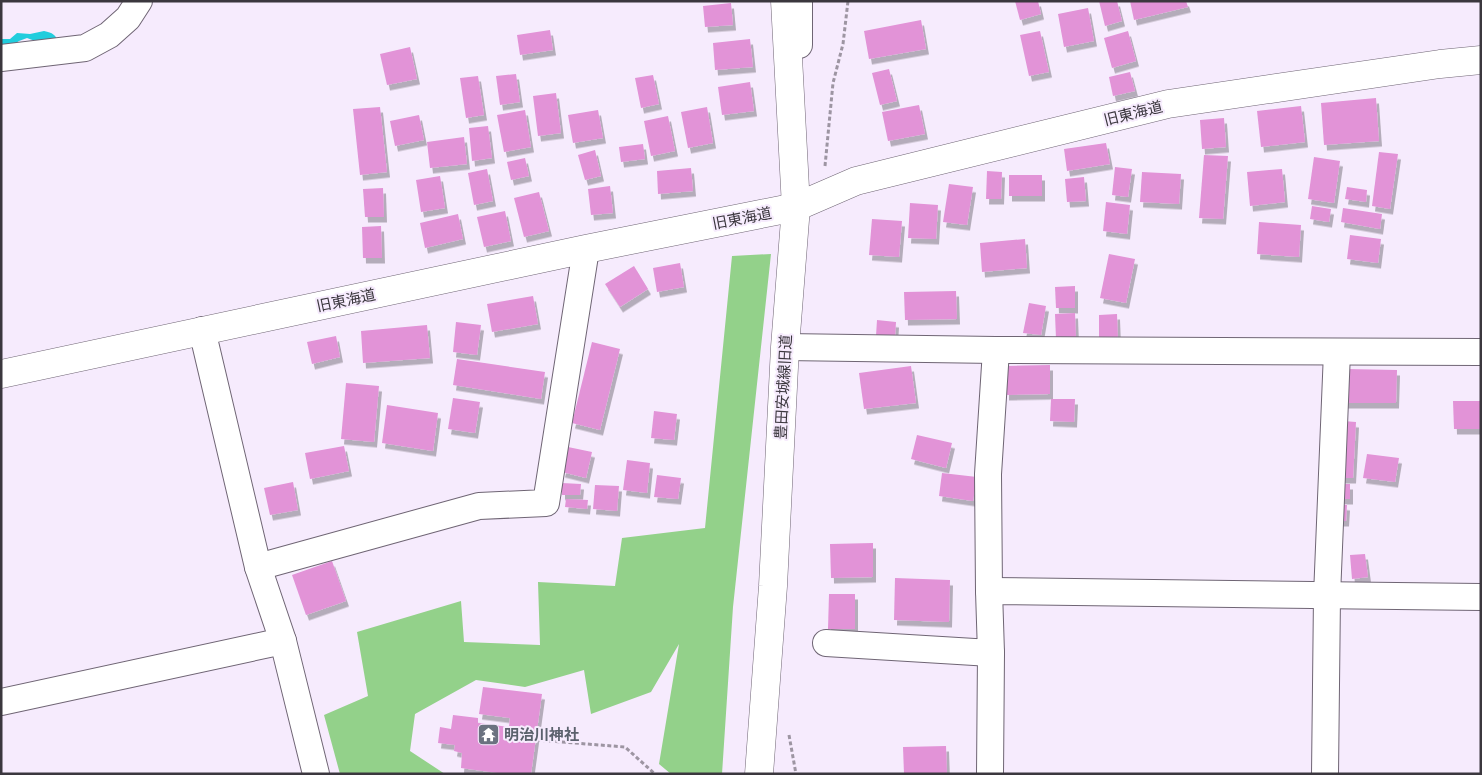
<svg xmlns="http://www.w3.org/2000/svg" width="1482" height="775" viewBox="0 0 1482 775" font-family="'IBM Plex Sans','Noto Sans JP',sans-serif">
<defs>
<filter id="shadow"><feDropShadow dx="3" dy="5.5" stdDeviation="0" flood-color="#0004"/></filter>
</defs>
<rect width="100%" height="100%" fill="#f6ebfd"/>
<polygon fill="#93d18a" points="771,254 733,607 722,774 671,774 659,764 679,644 651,692 591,714 584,670 525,687 476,680 415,714 410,751 445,774 340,774 324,715 368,696 357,632 461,601 464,642 540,645 538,582 615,586 622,538 705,528 732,256"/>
<path fill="#21cddd" d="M44 31C53 33 55 34 59 43L35 41 27 38 19 41 7 49 1 47V39H10L17 33 30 34Z"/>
<g fill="#e293d7" filter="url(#shadow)">
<polygon points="1015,1 1038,1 1041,14 1020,20"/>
<polygon points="1099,1 1117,1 1122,21 1105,26"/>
<polygon points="1130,1 1186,1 1188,7 1134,20"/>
<polygon points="731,3 733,25 705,27 703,6"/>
<polygon points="1088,8 1094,41 1064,47 1058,14"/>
<polygon points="921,20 926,49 869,59 864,31"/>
<polygon points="550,30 553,50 520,55 517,35"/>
<polygon points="1040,31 1049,72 1029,76 1020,35"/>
<polygon points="1128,31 1136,61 1112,68 1104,38"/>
<polygon points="750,39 753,67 715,70 713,43"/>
<polygon points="410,47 417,79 387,85 380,54"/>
<polygon points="889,69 897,101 880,105 872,73"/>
<polygon points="1130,72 1135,91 1113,96 1109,77"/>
<polygon points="516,74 520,102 500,105 496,76"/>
<polygon points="653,75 659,104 641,108 635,78"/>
<polygon points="478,76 484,115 466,118 460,78"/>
<polygon points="750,82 754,111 722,115 718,87"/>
<polygon points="556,93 561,133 538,136 533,96"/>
<polygon points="1376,98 1379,141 1324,145 1321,103"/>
<polygon points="919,105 925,134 888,141 882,112"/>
<polygon points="1301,106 1305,142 1261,147 1257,111"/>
<polygon points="380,107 387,172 360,175 353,109"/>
<polygon points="707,107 713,143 688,148 681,112"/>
<polygon points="525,110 531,147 504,152 497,115"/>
<polygon points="598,110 603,138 573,143 568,115"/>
<polygon points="419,115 424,140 395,146 390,121"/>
<polygon points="668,116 675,151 651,156 644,121"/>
<polygon points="1224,118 1226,147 1202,149 1200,120"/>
<polygon points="488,126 492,158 472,161 469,128"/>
<polygon points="464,137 467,164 430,168 427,142"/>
<polygon points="1106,143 1110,164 1067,171 1064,149"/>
<polygon points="643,144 645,159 621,162 619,147"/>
<polygon points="595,150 601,176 585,180 578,155"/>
<polygon points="1379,152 1398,154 1390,209 1372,206"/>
<polygon points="1204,155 1228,156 1223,219 1199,218"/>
<polygon points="1314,157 1340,161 1334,203 1308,199"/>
<polygon points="525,158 529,176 511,180 507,162"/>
<polygon points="1115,167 1132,169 1128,197 1112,195"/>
<polygon points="691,168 693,191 658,194 657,171"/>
<polygon points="487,169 493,201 474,205 468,173"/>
<polygon points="1282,169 1285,202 1250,206 1247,172"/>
<polygon points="987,171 1002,172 1001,199 986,199"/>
<polygon points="1142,172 1181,174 1179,204 1140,202"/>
<rect x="1009" y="175" width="33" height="21"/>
<polygon points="440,176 445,208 421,212 416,180"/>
<polygon points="1084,177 1086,201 1067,202 1065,179"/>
<polygon points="949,184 973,187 967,225 943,222"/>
<polygon points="610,186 613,213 591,215 588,189"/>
<polygon points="1347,187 1367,190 1366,202 1345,199"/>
<polygon points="383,188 384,217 365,217 363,189"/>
<polygon points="539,192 549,231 524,237 514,198"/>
<polygon points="1106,202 1130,205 1127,234 1103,231"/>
<polygon points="910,203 938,205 936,239 908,238"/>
<polygon points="1312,206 1331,209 1329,222 1310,219"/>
<polygon points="1343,208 1382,214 1380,229 1341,222"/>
<polygon points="505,211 511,241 484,247 477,217"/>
<polygon points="458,214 463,239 425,248 420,223"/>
<polygon points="872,219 902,221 899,257 869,255"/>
<polygon points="1259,222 1301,225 1299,257 1257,254"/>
<polygon points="381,226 382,258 363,258 362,227"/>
<polygon points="1350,235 1381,239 1378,263 1347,259"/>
<polygon points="1025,239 1027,268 982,272 980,243"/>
<polygon points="1109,254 1135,259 1126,303 1100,298"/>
<polygon points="680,263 684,287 657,292 653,268"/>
<polygon points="634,266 648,289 620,307 605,284"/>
<polygon points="1075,286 1075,308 1056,308 1055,287"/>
<polygon points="956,291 957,319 905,320 904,292"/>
<polygon points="533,296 538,324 492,332 487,304"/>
<polygon points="1029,303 1046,306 1041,335 1023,333"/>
<polygon points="1075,313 1076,338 1056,339 1055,314"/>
<polygon points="1117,314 1118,340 1099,340 1099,315"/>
<polygon points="877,320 896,322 895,337 876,336"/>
<polygon points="456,322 481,325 477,355 453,352"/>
<polygon points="427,325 430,358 363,363 361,331"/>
<polygon points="336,336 340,357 312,364 307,342"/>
<polygon points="592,342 620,349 600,430 572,423"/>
<polygon points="457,359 545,372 541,399 453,385"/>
<polygon points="1050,365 1050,394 1006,395 1006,366"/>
<polygon points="911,366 916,403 864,409 859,373"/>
<polygon points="1346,369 1397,370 1396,403 1345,403"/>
<polygon points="346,383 379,386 374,442 341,439"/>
<polygon points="453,398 480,402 475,433 448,429"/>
<polygon points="1051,399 1075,399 1074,422 1050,421"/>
<polygon points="1453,401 1481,401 1481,429 1454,429"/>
<polygon points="387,405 438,413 433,451 382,443"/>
<polygon points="654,411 677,414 674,440 651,438"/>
<polygon points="1343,421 1356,422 1353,478 1340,478"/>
<polygon points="917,435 952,443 946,468 911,459"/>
<polygon points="344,446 349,471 310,479 305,453"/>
<polygon points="568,447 592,452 586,478 562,472"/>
<polygon points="1367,454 1399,458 1395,482 1363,478"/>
<polygon points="627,460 650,463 647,493 623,490"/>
<polygon points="942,473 977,477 973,501 939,496"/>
<polygon points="657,475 681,478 678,499 654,497"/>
<polygon points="293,482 298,510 270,515 264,488"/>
<polygon points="562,483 581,484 580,495 562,495"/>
<rect x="1338" y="484" width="12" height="15"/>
<polygon points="595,485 619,486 617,511 593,509"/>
<polygon points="566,499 588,500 587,509 565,507"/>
<polygon points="1337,504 1347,505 1346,521 1336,521"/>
<polygon points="873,543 873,577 831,578 830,544"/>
<polygon points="1365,554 1368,577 1352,579 1350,555"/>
<polygon points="332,561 346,601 306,615 292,575"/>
<polygon points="895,578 950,580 949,622 894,620"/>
<polygon points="829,594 855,594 855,629 828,629"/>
<polygon points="483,687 542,694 531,774 505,774 461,768 462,753 454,751 455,745 438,743 440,727 451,729 453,715 478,718 478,723 509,727 510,718 479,714"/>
<polygon points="946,746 947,774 904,774 903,747"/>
</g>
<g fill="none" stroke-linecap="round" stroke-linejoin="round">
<defs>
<g id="street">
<polyline points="799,45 799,1"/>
<polyline points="1,58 85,48 109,35 128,18 139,1"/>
<polyline points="202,330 258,567 283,641 316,774"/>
<polyline points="785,347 996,350 1481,352"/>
<polyline points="258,567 479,506 546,503 586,249"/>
<polyline points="989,591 988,474 996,350"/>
<polyline points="826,643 991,653 989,591 1481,597"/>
<polyline points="1,702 283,641"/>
<polyline points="990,774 991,653"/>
<polyline points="1325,774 1327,596 1337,352"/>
</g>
<g id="secondary">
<polyline points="1,374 586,249 796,207 856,181 1168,104 1440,64 1481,60"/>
<polyline points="759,774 773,586 785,347 796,207 785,1"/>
</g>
</defs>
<use href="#street" stroke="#6f6574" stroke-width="28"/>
<use href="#secondary" stroke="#6f6574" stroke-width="29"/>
<g stroke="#9d95a2" stroke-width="3" stroke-dasharray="4 2.5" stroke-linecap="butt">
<polyline points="825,166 833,83 843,44 848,1"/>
<polyline points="789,735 796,774"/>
<polyline points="536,740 625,747 655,774"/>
</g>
<use href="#street" stroke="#fff" stroke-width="26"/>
<use href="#secondary" stroke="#fff" stroke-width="28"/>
</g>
<defs>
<symbol id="temple-square" viewBox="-11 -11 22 22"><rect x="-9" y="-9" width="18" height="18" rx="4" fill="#6b7280" stroke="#f6ebfd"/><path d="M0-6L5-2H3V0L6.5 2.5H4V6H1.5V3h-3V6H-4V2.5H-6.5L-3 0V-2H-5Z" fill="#fff"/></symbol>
</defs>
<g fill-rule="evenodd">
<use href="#temple-square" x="476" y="722" width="25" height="25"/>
</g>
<g text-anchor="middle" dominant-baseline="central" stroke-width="4" stroke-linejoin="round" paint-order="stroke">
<g font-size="15" fill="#3b373e" stroke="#f6ebfd">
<text transform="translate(1133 113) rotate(-14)">旧東海道</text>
<text transform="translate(742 218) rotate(-11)">旧東海道</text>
<text transform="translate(346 300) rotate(-12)">旧東海道</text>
<text transform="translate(783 387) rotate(-87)">豊田安城線旧道</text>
</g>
<g font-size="15" font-weight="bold" fill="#5b616d" stroke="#f6ebfd" text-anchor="start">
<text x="504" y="734">明治川神社</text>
</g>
</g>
<rect width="1482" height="775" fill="none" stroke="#3b373e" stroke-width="5"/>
</svg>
